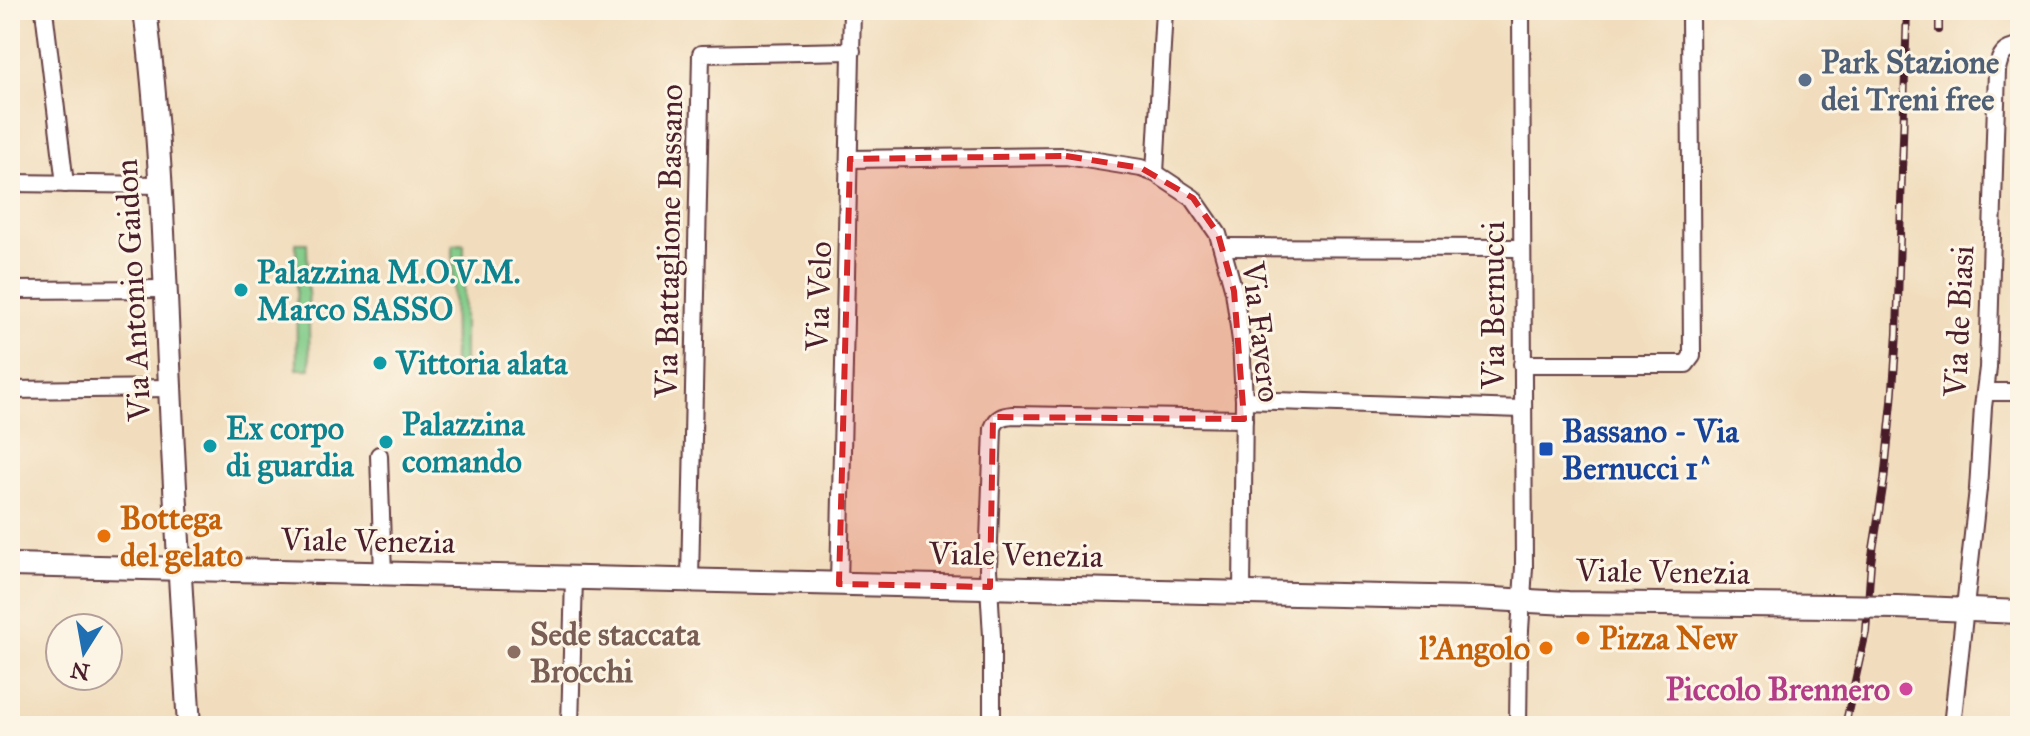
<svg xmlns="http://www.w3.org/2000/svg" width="2030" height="736" viewBox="0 0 2030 736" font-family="'IM FELL Great Primer',serif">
<rect width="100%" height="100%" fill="#fcf5e5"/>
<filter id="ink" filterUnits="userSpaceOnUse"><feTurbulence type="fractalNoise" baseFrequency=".0125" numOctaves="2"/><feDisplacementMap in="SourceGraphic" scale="16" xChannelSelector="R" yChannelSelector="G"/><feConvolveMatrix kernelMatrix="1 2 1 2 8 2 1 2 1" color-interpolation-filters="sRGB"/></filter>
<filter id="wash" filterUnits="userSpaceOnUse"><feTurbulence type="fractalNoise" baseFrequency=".006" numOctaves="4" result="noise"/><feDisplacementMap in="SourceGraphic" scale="32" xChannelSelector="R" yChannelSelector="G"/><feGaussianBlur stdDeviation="1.8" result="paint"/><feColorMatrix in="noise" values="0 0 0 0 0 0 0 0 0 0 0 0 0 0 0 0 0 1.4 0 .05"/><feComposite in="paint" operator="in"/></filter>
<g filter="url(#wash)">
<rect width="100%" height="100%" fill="#f1ddbd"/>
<g fill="#82cc89" stroke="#66765a" stroke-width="2">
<polygon points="296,243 307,243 310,369 297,369"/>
<polygon points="464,244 464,370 454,371 453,245"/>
</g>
</g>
<g filter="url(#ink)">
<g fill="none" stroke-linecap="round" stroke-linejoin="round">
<defs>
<g id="street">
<polyline points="44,10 65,184"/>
<polyline points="850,159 1066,156 1141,168 1155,173 1193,198 1218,234 1234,291 1241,341 1244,400 1242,593"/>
<polyline points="1155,173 1164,10"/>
<polyline points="10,183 162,185"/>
<polyline points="1222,247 1521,248"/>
<polyline points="10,290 166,289"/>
<polyline points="1522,364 1686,364 1692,356 1690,10"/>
<polyline points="10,390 170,388"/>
<polyline points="1986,392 2020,392"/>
<polyline points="1244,400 1522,409"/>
<polyline points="379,455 383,574"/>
<polyline points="690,580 701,54 852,51"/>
<polyline points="839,584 852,10"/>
<polyline points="570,726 574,578"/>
<path d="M992 726V636L988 569 993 428C997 417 1003 416 1013 415L1244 419"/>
<polyline points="1518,726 1519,646 1524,567 1521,10"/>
<path d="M1952 726 1978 489 1983 407 1988 368 1997 70C2000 54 2004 49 2020 47"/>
</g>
<g id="secondary">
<path d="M145 10C161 135 164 260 170 386 175 499 182 613 189 726"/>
<polyline points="10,565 1475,598 1568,603 1830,606"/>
<polyline points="1896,607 2020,612"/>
</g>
</defs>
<use href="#street" stroke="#633c41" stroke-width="20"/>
<use href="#secondary" stroke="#633c41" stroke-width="26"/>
<use href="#street" stroke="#fff" stroke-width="16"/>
<use href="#secondary" stroke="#fff" stroke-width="22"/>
<defs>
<g id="rail">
<polyline points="1939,30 1939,10"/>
<polyline points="1845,726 1866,632 1871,562 1884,481 1892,402 1897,334 1907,10"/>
</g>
</defs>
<use href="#rail" stroke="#4a1f2b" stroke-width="8"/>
<use href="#rail" stroke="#fcf5e5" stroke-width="5" stroke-dasharray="15" stroke-linecap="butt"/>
<defs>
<polyline id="secondary-bridge" points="1830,606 1896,607"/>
</defs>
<use href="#secondary-bridge" stroke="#633c41" stroke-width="26" stroke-linecap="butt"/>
<use href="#secondary-bridge" stroke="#fff" stroke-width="22"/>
</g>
</g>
<path fill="#d62828" fill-opacity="0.2" stroke="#d62828" stroke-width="6" stroke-dasharray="16 10" stroke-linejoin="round" d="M1066 156 1141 168 1193 198 1218 234 1234 291 1244 419 993 417 990 587 839 584 850 159Z"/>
<circle fill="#5c6f8a" stroke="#fcf5e5" stroke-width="3" cx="1805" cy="80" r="8"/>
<g fill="#0f9aa8" stroke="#fcf5e5" stroke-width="3">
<circle cx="241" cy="290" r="8"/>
<circle cx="380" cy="363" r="8"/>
<circle cx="386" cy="442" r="8"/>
<circle cx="210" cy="446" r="8"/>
</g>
<rect fill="#1a4fb4" stroke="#fcf5e5" stroke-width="3" x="1538" y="441" width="16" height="16" rx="4"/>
<g fill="#e8710a" stroke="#fcf5e5" stroke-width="3">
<circle cx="104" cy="536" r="8"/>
<circle cx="1583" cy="638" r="8"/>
<circle cx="1546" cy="648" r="8"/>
</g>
<circle fill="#8d6e63" stroke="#fcf5e5" stroke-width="3" cx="514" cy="652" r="8"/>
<circle fill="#d1479c" stroke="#fcf5e5" stroke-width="3" cx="1906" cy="689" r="8"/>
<g text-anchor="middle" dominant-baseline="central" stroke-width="6" stroke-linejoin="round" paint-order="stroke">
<g font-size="32" font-weight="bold" fill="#4e5e75" stroke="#fcf5e5" text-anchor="start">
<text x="1821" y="62">Park Stazione<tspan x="1821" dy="37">dei Treni free</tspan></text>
</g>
<g font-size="32" fill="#4a1f2b" stroke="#fcf5e5">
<text transform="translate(669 241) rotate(-89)">Via Battaglione Bassano</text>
<text transform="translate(133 290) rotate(-93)">Via Antonio Gaidon</text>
<text transform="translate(819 296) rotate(-88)">Via Velo</text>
<text transform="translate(1493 305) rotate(-90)">Via Bernucci</text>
<text transform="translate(1959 321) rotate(-87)">Via de Biasi</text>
<text transform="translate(1261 332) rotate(83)">Via Favero</text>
<text transform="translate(368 541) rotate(1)">Viale Venezia</text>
<text transform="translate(1016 555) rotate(1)">Viale Venezia</text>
<text transform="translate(1663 572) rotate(1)">Viale Venezia</text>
</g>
<g font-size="32" font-weight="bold" fill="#0d838f" stroke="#fcf5e5" text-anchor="start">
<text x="257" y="272">Palazzina M.O.V.M.<tspan x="257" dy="37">Marco SASSO</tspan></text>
<text x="396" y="363">Vittoria alata</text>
<text x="402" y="424">Palazzina<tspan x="402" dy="37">comando</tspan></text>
<text x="226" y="428">Ex corpo<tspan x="226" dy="37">di guardia</tspan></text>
</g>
<g font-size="32" font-weight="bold" fill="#164399" stroke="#fcf5e5" text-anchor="start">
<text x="1562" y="431">Bassano - Via<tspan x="1562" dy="37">Bernucci 1^</tspan></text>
</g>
<g font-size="32" font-weight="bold" fill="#c56008" stroke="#fcf5e5" text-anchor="start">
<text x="120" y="518">Bottega<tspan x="120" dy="37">del gelato</tspan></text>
<text x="1599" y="638">Pizza New</text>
<text x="1530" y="648" text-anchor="end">l'Angolo</text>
</g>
<g font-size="32" font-weight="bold" fill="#785e54" stroke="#fcf5e5" text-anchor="start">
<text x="530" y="634">Sede staccata<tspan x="530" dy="37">Brocchi</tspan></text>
</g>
<g font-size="32" font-weight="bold" fill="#b23c85" stroke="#fcf5e5" text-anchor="end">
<text x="1890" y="689">Piccolo Brennero</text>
</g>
</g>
<rect width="2030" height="736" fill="none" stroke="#fcf5e5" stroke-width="40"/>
<g transform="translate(84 652) rotate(191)"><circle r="38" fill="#fcf5e5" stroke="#b59f9b" stroke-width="2"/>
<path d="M0-6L14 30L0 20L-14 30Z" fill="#1f6fb2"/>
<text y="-12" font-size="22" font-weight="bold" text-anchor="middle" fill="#4a1f2b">N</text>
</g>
</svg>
